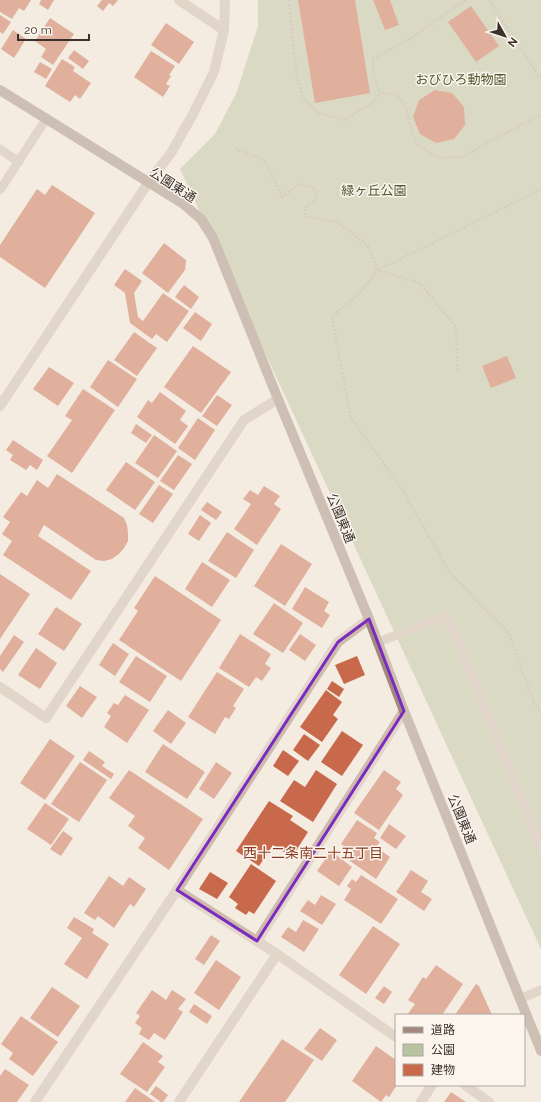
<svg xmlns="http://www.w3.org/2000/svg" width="541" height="1102" viewBox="0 0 541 1102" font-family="Raleway,'Noto Sans JP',sans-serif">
<rect width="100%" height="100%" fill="#f4ebe1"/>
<polygon fill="#b8c4a0" points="258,0 541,0 541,949 180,169 215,134 236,94 258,26"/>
<g fill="#c8694b">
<polygon points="0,0 31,0 24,11 19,8 12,19 0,12"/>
<polygon points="41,0 54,0 48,10 39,4"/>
<polygon points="102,0 118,0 113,6 109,3 103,11 97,6"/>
<polygon points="298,0 355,0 370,93 315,103"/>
<polygon points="373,0 390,0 399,25 385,30"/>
<polygon points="471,6 499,46 476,62 448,22"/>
<polygon points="0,15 11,22 3,34 0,32"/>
<polygon points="50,18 74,34 53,65 41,57 46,49 35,41"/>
<polygon points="166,23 194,42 179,64 151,45"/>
<polygon points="13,30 26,39 14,58 1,49"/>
<polygon points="74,50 89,61 83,69 68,58"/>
<polygon points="151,51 175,66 169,75 171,76 166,84 170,86 163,97 134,77"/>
<polygon points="62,59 75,67 73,71 91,83 80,99 75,95 70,102 45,86"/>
<polygon points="40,62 52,69 46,79 34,72"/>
<polygon points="435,90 452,93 464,107 465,125 454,139 436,143 420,134 413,117 419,100"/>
<polygon points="52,185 95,213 45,288 0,257 0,245 37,189 45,195"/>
<polygon points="164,243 186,260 185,270 168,293 142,273"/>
<polygon points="125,269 142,281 134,293 138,317 143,321 163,293 189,311 167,342 156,334 152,339 130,323 125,293 114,285"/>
<polygon points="184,285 199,297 191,309 175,297"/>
<polygon points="195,312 212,324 201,341 183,328"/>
<polygon points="134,332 157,348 137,376 114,360"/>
<polygon points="193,346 231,372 201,413 164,387"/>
<polygon points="507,356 516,378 491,388 482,366"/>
<polygon points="108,360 137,379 118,407 90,387"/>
<polygon points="49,367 74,383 58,406 33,389"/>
<polygon points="83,389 115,410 72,473 47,456 72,420 65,416"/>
<polygon points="160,392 186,411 180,420 188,426 175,444 137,417 148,400 152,403"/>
<polygon points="217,395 232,405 217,426 202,416"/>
<polygon points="198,418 215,430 195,460 178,448"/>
<polygon points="136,424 152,435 146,443 131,433"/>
<polygon points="154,435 177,451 158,478 135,463"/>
<polygon points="13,440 43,460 37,470 30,465 26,470 10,460 13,455 6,450"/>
<polygon points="178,455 192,464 174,490 160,481"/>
<polygon points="126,462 155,482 135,510 106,490"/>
<polygon points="57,474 124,518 127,525 128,533 128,541 124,548 119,554 112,559 104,561 96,560 44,525 38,536 91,571 71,600 3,555 12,541 2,534 10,522 3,517 21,492 27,496 37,480 48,488"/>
<polygon points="159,485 173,494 153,523 139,514"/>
<polygon points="264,486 280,496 274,504 281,509 257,545 234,529 251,504 243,499 250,490 258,495"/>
<polygon points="207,502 222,512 216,520 201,510"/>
<polygon points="200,515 211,523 199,541 188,534"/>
<polygon points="227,532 254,550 236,578 208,561"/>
<polygon points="281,544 312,564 285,606 254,586"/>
<polygon points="202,562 230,580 212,607 185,589"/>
<polygon points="0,574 30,594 0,639"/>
<polygon points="155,576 221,620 181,681 119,640 138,611 134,608"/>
<polygon points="305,587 329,602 324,611 330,615 322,628 292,609"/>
<polygon points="274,603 303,623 283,653 253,634"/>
<polygon points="56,607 82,624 64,651 38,634"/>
<polygon points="240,634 271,654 265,664 271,668 262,681 256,677 249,687 219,668"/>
<polygon points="300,634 316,645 305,661 289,650"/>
<polygon points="14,635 24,642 3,672 0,669 0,656"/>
<polygon points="113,643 129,654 115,676 99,665"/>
<polygon points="36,648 57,663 40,689 18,675"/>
<polygon points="136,656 167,676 150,702 119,682"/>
<polygon points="357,656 365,675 344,684 335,665"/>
<polygon points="217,672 244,689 233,706 236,708 229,719 225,717 215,734 188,717"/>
<polygon points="332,681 344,689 339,697 327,689"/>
<polygon points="80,686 97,697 82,718 66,706"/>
<polygon points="326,690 342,702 333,715 338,719 322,742 300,727"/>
<polygon points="125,695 149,710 127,743 104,727 111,716 107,713 114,703 118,705"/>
<polygon points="168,710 186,723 171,744 153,731"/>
<polygon points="342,731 363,745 342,776 321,762"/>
<polygon points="304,734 320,745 308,761 293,750"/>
<polygon points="50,739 75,756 45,800 20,783"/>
<polygon points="163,744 205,772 187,799 145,772"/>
<polygon points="283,750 299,761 288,776 273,766"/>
<polygon points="89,751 105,762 102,766 114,774 111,779 83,760"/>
<polygon points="80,762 107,780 79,822 51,804"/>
<polygon points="216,762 232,773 214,799 199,789"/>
<polygon points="129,770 203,819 169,870 138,848 145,838 128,826 135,816 109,798"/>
<polygon points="316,770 337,784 313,822 280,801 294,780 305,787"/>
<polygon points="384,770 401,782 396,789 403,795 379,830 354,813"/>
<polygon points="269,801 293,816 290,820 308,832 292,857 273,845 259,866 236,851"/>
<polygon points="45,803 69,819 51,845 27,829"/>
<polygon points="357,820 377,833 374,838 380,842 376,847 390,857 376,879 350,861 355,853 341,844"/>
<polygon points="389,824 406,836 396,849 380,838"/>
<polygon points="63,831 73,838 61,856 50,849"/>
<polygon points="331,851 352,867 339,886 317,871"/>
<polygon points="251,864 276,881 254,914 249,911 246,915 235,908 238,904 229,897"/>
<polygon points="411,870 428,881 421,892 432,899 424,911 396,892"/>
<polygon points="210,872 228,883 217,899 199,889"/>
<polygon points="361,875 398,899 381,924 344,900 351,889 347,886 352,879 356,882"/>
<polygon points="109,876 123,886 129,877 146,889 134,907 130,904 114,928 98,916 95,920 84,913"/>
<polygon points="321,895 336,904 322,925 300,911 308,900 315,905"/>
<polygon points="74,917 94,929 92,933 109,944 87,979 64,964 82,938 67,928"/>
<polygon points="303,920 319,929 304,952 281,937 288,927 296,932"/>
<polygon points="373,926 400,944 366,994 339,975"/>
<polygon points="211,935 220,941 204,965 195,959"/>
<polygon points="216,960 241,977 219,1010 194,993"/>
<polygon points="436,965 463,984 442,1015 407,1015 415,1004 408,1000 423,977 426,979"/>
<polygon points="476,984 479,986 492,1015 455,1015"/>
<polygon points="384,986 392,992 384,1004 375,998"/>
<polygon points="52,987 80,1006 58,1037 30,1018"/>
<polygon points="152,990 166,1000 172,990 186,999 178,1009 183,1012 165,1040 154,1033 149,1040 139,1034 142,1028 135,1023 140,1016 136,1013"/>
<polygon points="194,1004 212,1016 207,1024 189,1012"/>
<polygon points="21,1016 58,1042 33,1076 9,1059 13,1053 1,1044"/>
<polygon points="320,1028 337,1040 322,1061 304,1049"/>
<polygon points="282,1039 314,1060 285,1102 239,1102"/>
<polygon points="143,1042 163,1056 158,1062 165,1067 147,1092 120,1074"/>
<polygon points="376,1046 396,1060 396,1085 397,1085 389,1097 386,1095 381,1102 352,1081"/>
<polygon points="5,1069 29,1085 17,1102 0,1102 0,1076"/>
<polygon points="156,1086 168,1095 163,1102 161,1102 150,1094"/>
<polygon points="135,1088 155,1102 125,1102"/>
<polygon points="451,1092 466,1102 444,1102"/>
</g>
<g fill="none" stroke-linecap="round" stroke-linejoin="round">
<g stroke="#b9a596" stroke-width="2.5" stroke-dasharray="2 2" stroke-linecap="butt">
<polyline points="289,0 296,72 303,98 319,113 344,120 372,103 380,93"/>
<polyline points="465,0 413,37 373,59 373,74 380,93 396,95 405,104 412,134 418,145 438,158 462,157 541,114"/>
<polyline points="489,0 538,75 541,77"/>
<polyline points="235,149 265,160 282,197 300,184 314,188 317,198 306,207 305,217 338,222 368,246 378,270 420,283 456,327 458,371"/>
<polyline points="541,189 378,270 361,291 332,317 351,418 402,489 448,570 509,634 534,703 541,712"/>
</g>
<g stroke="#cdbbac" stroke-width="9">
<polyline points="0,149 19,162"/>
<polyline points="0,190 46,119"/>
<polyline points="378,642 447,616 541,848"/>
<polyline points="520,999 541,990"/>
</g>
<g stroke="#cdbbac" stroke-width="10">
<polyline points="179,0 224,30"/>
<polyline points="0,406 148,183 171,153 193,114 214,72 224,30 225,0"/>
<polyline points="0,687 46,718 244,420 278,399"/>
<polyline points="177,890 277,954 396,1037"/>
<polyline points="257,941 404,711"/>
<polyline points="465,1085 489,1102"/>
<polyline points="35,1102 177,890 338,642 369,619"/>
<polyline points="179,1102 277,954"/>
<polyline points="421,1102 432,1085"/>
</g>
<polyline stroke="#a18a7d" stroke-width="10" points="0,90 182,203 201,219 213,238 278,399 369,619 404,711 541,1051"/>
</g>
<path d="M0 0H541V1102H0ZM369 619 404 711 257 941 177 890 338 642Z" fill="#f4ebe1" fill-opacity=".55" fill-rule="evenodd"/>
<path fill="none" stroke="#7b2cbf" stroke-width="3" stroke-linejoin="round" d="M369 619 404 711 257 941 177 890 338 642Z"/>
<g text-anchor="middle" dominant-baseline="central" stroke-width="3" stroke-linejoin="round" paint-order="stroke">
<g font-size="13" fill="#4a5a2e" stroke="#fbf5ee">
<text x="461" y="79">おびひろ動物園</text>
<text x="374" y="190">緑ヶ丘公園</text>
</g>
<g font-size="13" fill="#3b302b" stroke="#fbf5ee">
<text transform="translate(173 185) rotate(33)">公園東通</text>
<text transform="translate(341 518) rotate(68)">公園東通</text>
<text transform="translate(462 819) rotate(68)">公園東通</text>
</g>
<g font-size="14" fill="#8c3b22" stroke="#fbf5ee">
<text x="313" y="853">西十二条南二十五丁目</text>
</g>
</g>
<rect x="395" y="1014" width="130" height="72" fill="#fbf5ee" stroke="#aea6a0"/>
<rect x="403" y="1027" width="20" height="6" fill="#a18a7d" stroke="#aea6a0"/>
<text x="431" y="1034" font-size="12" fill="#3b302b">道路</text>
<rect x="403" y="1044" width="20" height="12" fill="#b8c4a0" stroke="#aea6a0"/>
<text x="431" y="1054" font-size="12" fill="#3b302b">公園</text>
<rect x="403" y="1064" width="20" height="12" fill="#c8694b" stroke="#aea6a0"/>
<text x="431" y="1074" font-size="12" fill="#3b302b">建物</text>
<g transform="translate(505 36) rotate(129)" stroke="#fbf5ee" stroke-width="3" paint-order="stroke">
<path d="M0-3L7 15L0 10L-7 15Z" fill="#3b302b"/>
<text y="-6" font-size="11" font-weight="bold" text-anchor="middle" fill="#3b302b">N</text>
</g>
<path d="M18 34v6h71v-6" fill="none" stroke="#3b302b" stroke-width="2"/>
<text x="24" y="34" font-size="12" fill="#3b302b" stroke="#fbf5ee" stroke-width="3" paint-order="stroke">20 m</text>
</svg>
